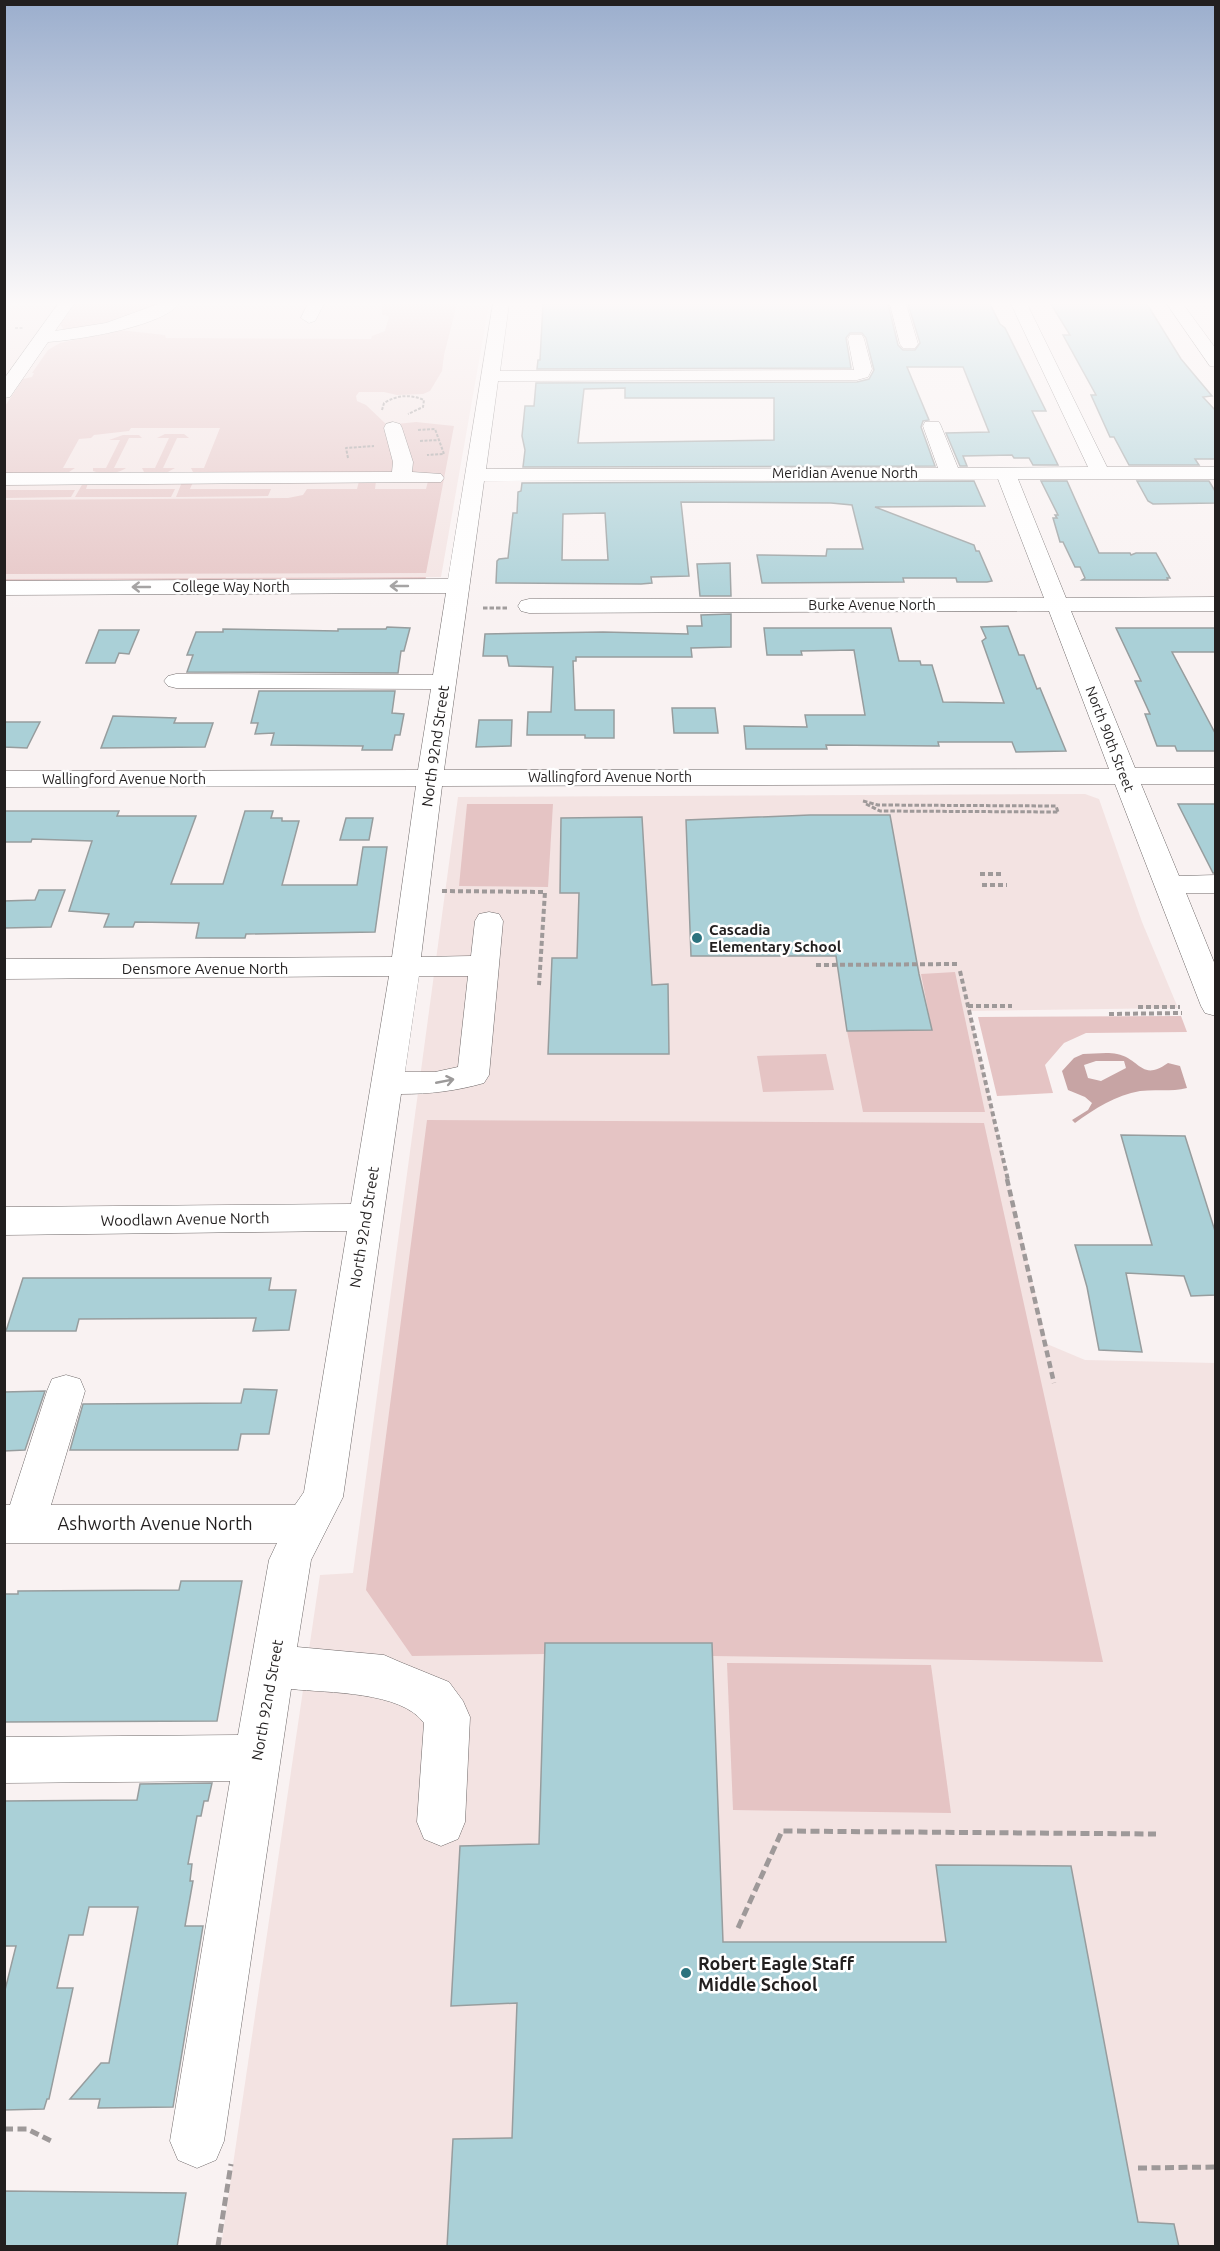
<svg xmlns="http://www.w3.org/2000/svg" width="1220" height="2251" viewBox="0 0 1220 2251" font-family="Ubuntu,sans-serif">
<rect width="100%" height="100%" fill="#f9f2f2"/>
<g fill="#f3e3e2">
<polygon points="4,304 489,304 441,577 5,579"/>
<polygon points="1085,794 1099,799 1142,922 1178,1008 969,1011 1047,1344 1085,1360 1215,1363 1215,2246 221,2246 320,1575 353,1573 458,797"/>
</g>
<g fill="#e5c4c4">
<polygon points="74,304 158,304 104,326 64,330 60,324"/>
<polygon points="382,304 457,304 444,355 442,371 430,391 423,394 397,395 384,392 359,392 356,396 357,401 366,405 387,425 416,422 454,426 426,573 5,574 4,500 288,498 303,495 307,489 357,489 359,481 376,481 375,489 426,489 428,481 193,472 191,468 204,468 220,428 131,428 129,431 94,435 91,438 79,439 63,468 75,468 69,472 5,474 5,406 23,379 32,377 34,373 32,373 48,350 60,343 119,330 165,335 166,338 371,339 372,336 385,331 389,316 382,315"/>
<polygon points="165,434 184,434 189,438 177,438 163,468 175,468 166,473 144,472 142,468 155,468 169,438 157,438"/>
<path d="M123 435H139L142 438H129L114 468H126C118 474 103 475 93 471V468H106L120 440H109Z"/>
<polygon points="182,482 193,482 190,489 271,489 268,496 176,497"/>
<polygon points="83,483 88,483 86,489 175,489 171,497 75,497"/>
<polygon points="4,490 75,490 71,497 5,498"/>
<polygon points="426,577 425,581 5,582 4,579"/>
<polygon points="467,804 553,804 548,887 459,886"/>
<polygon points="955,972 985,1112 863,1112 847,1031 932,1030 921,974"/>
<polygon points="1181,1016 1187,1032 1086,1033 1064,1043 1045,1065 1053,1093 997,1096 978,1017"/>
<polygon points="826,1054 834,1090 763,1092 757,1056"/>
<polygon points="427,1120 984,1123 1103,1662 712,1656 712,1643 545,1654 412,1656 366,1590"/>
<polygon points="727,1663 931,1665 951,1813 733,1810"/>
</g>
<path fill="#c7a4a4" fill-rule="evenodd" d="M1083 1054C1094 1054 1107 1052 1117 1054 1141 1059 1141 1082 1168 1063L1180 1066 1187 1088C1171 1092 1155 1089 1140 1091 1116 1095 1094 1109 1075 1123L1072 1120 1088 1110 1092 1103 1085 1097 1068 1090 1062 1071 1074 1058ZM1096 1061H1124L1126 1068 1101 1081 1088 1078 1084 1065Z"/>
<g fill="#aad0d7" stroke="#979d9e" stroke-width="1.5" fill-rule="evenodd">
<path d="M543 304H888L898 345 903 350H915L920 343 908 304H990L1000 324 1005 328 1046 411H1032L1058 465H1033L1029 458H1014L1012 455 963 456 967 466H960L946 433 989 432 963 367H907L929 420 923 421 921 427 935 466 523 467 525 450 522 436 525 406H534L536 383 857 382 869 379 874 370 866 338 862 333H850L846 338 851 368 537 369 538 360H540ZM625 388V398H774V440L578 443 584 389Z"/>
<polygon points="1051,304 1147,304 1181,359 1212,396 1203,397 1215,410 1215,459 1195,459 1199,465 1129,465 1114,437 1110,437 1091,395 1096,395 1063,335 1070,335"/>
<path d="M974 481 985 506 875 507 974 545 976 551H979L992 581 987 582H957L956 578H903L904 582 762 583 757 555 826 556 827 549H863L852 505 831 503 681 502 689 576 651 577 652 583 641 584 496 583 497 561 499 559 508 558 513 513H517L518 492 521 491 522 483ZM605 513 608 560H562L563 514Z"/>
<polygon points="1041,481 1067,481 1099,553 1130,553 1131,555 1136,553 1156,553 1170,578 1167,578 1168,580 1082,580 1085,578 1080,567 1075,567 1063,542 1060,542 1053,518 1057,518 1055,515 1058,515"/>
<polygon points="1137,481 1209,481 1215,491 1215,503 1153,504 1148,501"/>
<polygon points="730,563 731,596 700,596 697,564"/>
<polygon points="731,614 731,647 691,648 692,657 576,657 576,661 573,661 575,710 614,710 614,738 585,738 585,735 527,735 528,712 551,712 553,667 509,666 507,656 483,656 485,634 603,632 688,634 687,626 702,626 701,615"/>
<polygon points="1008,626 1019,655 1024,655 1037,689 1040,688 1066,751 1016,752 1012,742 938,742 939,746 826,745 827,749 746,749 744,726 807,727 805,715 865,715 854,650 801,651 802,655 767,655 764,628 891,628 899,661 920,661 921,665 932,665 943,702 1004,703 982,641 986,638 981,627"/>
<polygon points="387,627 410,628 404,651 401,651 398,673 187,672 193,655 187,655 196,632 223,632 223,629 338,631 338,629 386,629"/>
<polygon points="1116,628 1215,628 1215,652 1172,652 1215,733 1215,751 1177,751 1175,746 1157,746 1145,714 1150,714 1135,681 1141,681"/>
<polygon points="99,630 139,630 129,654 119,653 115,663 86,663"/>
<polygon points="259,691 395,691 392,713 404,714 400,735 395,735 392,750 362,750 363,746 271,745 274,733 255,734 258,723 251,723"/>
<polygon points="672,708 715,708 718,733 674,733"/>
<polygon points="113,716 176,718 174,723 213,723 205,747 101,748"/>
<polygon points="479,720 512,720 511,746 476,747"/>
<polygon points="4,722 40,722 27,748 4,747"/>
<polygon points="1178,804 1215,804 1215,873 1213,873"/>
<polygon points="4,811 119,811 117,816 196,816 171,884 223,884 245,811 273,811 271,818 282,818 282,821 299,821 282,885 357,885 363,847 387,847 375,932 246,934 245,938 196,938 199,923 135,922 133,927 104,927 109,914 69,911 92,841 32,839 31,842 4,842"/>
<polygon points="810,815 890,815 919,974 932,1030 847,1031 836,956 691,956 686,820"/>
<polygon points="642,817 652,985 668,984 669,1054 548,1054 552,958 577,958 579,893 560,893 561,818"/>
<polygon points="346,818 373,818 369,840 340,840"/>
<polygon points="39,890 65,890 51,927 4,928 4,901 35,900"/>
<polygon points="1121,1135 1185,1136 1215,1231 1215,1295 1191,1296 1184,1276 1126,1273 1142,1352 1099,1350 1087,1287 1075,1245 1152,1245"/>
<polygon points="23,1278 271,1278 269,1290 296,1290 289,1330 253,1331 256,1318 79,1319 76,1331 6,1331"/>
<polygon points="244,1389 277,1390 269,1434 241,1434 238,1450 70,1450 83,1404 241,1403"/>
<polygon points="45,1391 25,1450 4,1451 4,1392"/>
<polygon points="181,1581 242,1581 217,1721 4,1722 4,1594 18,1594 18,1591 179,1590"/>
<polygon points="545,1643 712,1643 723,1942 946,1942 936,1865 1071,1866 1138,2222 1174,2224 1179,2247 447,2247 453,2139 512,2138 517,2003 451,2006 460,1846 539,1844"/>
<polygon points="212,1783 208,1801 204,1801 201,1816 197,1816 188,1864 192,1864 190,1881 193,1881 185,1926 203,1926 173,2107 98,2108 100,2099 70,2099 101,2063 109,2063 138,1907 89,1907 83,1935 69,1935 57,1988 73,1988 49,2099 47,2099 44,2109 4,2110 4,1994 16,1946 4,1946 4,1801 137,1800 140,1784"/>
<polygon points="4,2191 186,2193 177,2247 4,2247"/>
</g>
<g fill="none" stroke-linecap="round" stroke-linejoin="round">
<defs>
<g id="minor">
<path d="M58 304H74L55 331 106 323 158 304H179C161 327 77 340 48 342L10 397 4 398V379Z"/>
<polygon points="308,304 324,304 315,321 309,323 301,318"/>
<path d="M493 304H509L500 371 854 370 848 339 850 335H862L864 339 872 369 868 377 857 380 498 381 486 469 938 468 923 426 925 422H939L941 426 958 468 1088 467 1011 304H1027L1107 467H1216V479H1018L1066 598 1216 597V611H1071L1135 768H1216V784H1141L1179 876 1216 875V893H1186L1216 967V1016L1205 1013 1201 1006 1115 784 442 786 421 957 471 956 475 921 479 914 489 912 499 914 503 921 489 1075 484 1083C456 1091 430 1094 401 1094L343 1497 311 1560 297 1647 384 1655 400 1662 449 1682 463 1701 470 1717 465 1822 458 1839 441 1846 424 1839 417 1822 424 1723C401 1691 328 1693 291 1689L224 2141 216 2160 197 2168 178 2160 170 2141 230 1781 4 1783V1737L238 1735 269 1560 277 1543H4V1505H10L47 1391 52 1379 66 1375 80 1379 85 1391 51 1505H295L304 1492 347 1231 4 1235V1207L351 1204 389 976 4 979V959L392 957 416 786 4 787V771L418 770 431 689 176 688 168 686 164 681 168 676 176 674 433 675 446 593 4 595V581L448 579ZM998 479 1044 598 529 599 521 601 518 606 521 611 529 613 1049 611 1109 769 444 770 484 481ZM419 976H468L458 1067 435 1072H405Z"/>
<polygon points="890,304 906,304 918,344 915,348 903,348 900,344"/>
<polygon points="1167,304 1183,304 1216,349 1216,367 1210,366"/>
<polygon points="393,422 400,424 402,428 413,462 412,472 441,474 444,478 441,482 4,485 4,473 392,472 393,462 384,428 386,424"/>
</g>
</defs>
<use href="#minor" stroke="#6f6969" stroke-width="1"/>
<g stroke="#9e9999" stroke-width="2" stroke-dasharray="3 1.5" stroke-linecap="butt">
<polyline points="15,328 24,328"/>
<path d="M382 410 384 403C397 395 410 394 424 400L423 407 408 414"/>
<polyline points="418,430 435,429 444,454 427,455"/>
<polyline points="420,441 439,440"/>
<polyline points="348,458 346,448 374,446"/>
</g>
<g stroke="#9e9999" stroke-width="3" stroke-dasharray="4.5 2" stroke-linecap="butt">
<polyline points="483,608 507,608"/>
<polyline points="863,801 878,805 1056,806 1058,812"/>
<polyline points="866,804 880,811 1058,812"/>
</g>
<g stroke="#9e9999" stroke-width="4" stroke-dasharray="5 3" stroke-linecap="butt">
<polyline points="980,874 1004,874"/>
<polyline points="982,885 1007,885"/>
<polyline points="442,891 545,892 539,985"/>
<polyline points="816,965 958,964"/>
<polyline points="960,971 1008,1180"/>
<polyline points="968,1006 1012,1006"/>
<polyline points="1138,1007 1180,1007"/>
<polyline points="1109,1014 1182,1013"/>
</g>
<polyline stroke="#9e9999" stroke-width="4.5" stroke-dasharray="7 4" stroke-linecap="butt" points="1007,1179 1054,1383"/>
<g stroke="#9e9999" stroke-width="5" stroke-dasharray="9 4.5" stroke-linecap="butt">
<polyline points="738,1928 782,1831 1156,1834"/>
<polyline points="4,2129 27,2129 51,2141"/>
<polyline points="1138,2168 1216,2167"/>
<polyline points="218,2246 231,2164"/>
</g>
<use href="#minor" fill="#fff" fill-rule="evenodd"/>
</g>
<defs><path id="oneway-shaft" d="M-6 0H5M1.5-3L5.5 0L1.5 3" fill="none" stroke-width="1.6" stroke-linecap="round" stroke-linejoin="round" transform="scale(1.5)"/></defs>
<g stroke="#9c9a9a">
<use href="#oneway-shaft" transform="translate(399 586) rotate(180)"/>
<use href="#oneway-shaft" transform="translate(141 587) rotate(180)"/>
<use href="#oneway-shaft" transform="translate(445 1081) rotate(-11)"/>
</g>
<linearGradient id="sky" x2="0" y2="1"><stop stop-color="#9baecd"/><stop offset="0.49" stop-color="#fcf9f9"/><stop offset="1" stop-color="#fcf9f9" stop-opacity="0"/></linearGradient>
<rect width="1220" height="619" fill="url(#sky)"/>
<g fill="#2b737e" stroke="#fff" stroke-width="2">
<circle cx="697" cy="938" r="6"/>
<circle cx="686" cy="1973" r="6"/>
</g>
<g text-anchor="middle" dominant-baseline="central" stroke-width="5" stroke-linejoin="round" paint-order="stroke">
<g font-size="14" fill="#221f1f" stroke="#fff">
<text x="845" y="473">Meridian Avenue North</text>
<text x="231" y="587">College Way North</text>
<text x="872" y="605">Burke Avenue North</text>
<text transform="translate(1110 739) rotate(69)">North 90th Street</text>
<text x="610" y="777">Wallingford Avenue North</text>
<text x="124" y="779">Wallingford Avenue North</text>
</g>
<g font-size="15" fill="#221f1f" stroke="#fff">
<text transform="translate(435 746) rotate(-82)">North 92nd Street</text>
<text x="205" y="968">Densmore Avenue North</text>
<text transform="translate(185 1219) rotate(-1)">Woodlawn Avenue North</text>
<text transform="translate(364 1227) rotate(-81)">North 92nd Street</text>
<text transform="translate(267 1700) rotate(-80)">North 92nd Street</text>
</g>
<g font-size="15" font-weight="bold" fill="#221f1f" stroke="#fff" text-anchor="start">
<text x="709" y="929">Cascadia<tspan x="709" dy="17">Elementary School</tspan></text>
</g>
<g font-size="18" fill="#221f1f" stroke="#fff">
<text x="155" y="1523">Ashworth Avenue North</text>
</g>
<g font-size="18" font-weight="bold" fill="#221f1f" stroke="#fff" text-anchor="start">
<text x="698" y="1963">Robert Eagle Staff<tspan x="698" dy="21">Middle School</tspan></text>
</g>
</g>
<rect width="1220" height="2251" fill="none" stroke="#221f1f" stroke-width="12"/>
</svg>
